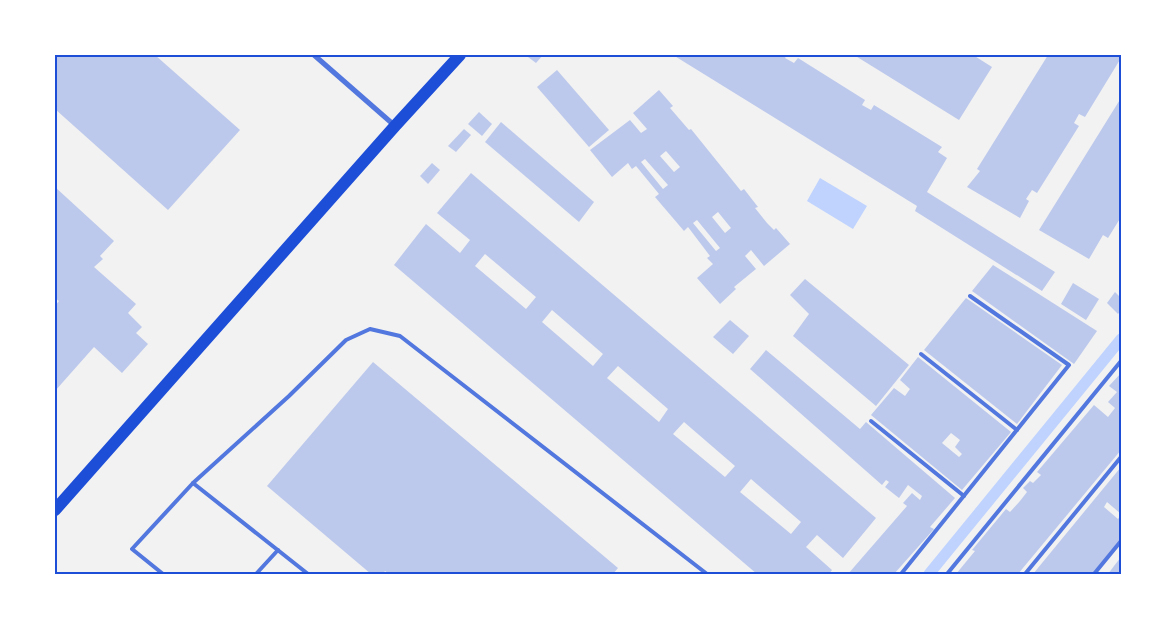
<svg xmlns="http://www.w3.org/2000/svg" width="1176" height="629" viewBox="0 0 1176 629" font-family="Literata,serif">
<rect width="100%" height="100%" fill="#f2f2f2"/>
<polygon fill="#bfd3fe" points="820,178 867,206 853,229 807,201"/>
<g fill="none" stroke-linecap="round" stroke-linejoin="round">
<polyline stroke="#bfd3fe" stroke-width="11" points="929,574 1121,339"/>
</g>
<g fill="#bdc9ec" fill-rule="evenodd">
<polygon points="55,55 155,55 240,130 168,210 55,109"/>
<polygon points="530,55 543,55 536,63 528,57"/>
<polygon points="673,55 787,55 785,58 794,63 798,58 865,100 862,105 871,110 874,105 942,147 938,152 947,158 927,192 1055,272 1042,291 915,211 917,206"/>
<polygon points="854,55 973,55 992,67 959,120"/>
<polygon points="1048,55 1121,55 1121,58 1085,117 1079,114 1074,123 1079,126 1037,193 1032,190 1026,199 1029,201 1020,218 967,187 980,171 977,169"/>
<polygon points="557,70 609,130 589,147 537,87"/>
<path d="M659 90 673 106 670 108 689 130 691 129 741 191 744 189 758 207 755 208 767 223 774 230 776 228 790 244 764 266 751 250 745 256 756 269 734 287 736 289 720 304 697 278 713 264 707 258 710 256 688 227 684 231 655 197 659 194 636 166 632 169 628 163 612 177 590 150 630 120 641 133 647 129 633 113ZM666 151 680 167 674 172 660 156ZM645 159 668 185 663 189 641 162ZM718 212 731 228 725 233 712 217ZM697 220 720 248 716 251 693 223Z"/>
<polygon points="1121,98 1121,217 1108,238 1103,235 1089,259 1039,230"/>
<polygon points="479,112 492,124 482,136 468,124"/>
<polygon points="501,122 594,202 579,222 485,142"/>
<polygon points="464,129 471,135 456,152 448,146"/>
<polygon points="432,163 440,170 428,184 420,176"/>
<path d="M471 173 876 518 843 558 817 535 806 547 832 570 829 574H757L394 265 426 224 460 253 470 240 437 213ZM485 254 536 297 526 309 475 266ZM552 310 603 354 593 366 542 322ZM618 366 668 409 659 422 607 378ZM684 422 735 466 725 477 673 434ZM751 479 801 522 791 534 740 492Z"/>
<polygon points="55,187 114,241 100,256 103,259 94,267 136,304 128,313 142,327 136,333 148,344 122,373 94,347 55,391 55,306 59,301 55,298"/>
<polygon points="993,265 1097,331 1074,364 972,291"/>
<polygon points="805,279 909,365 876,406 793,336 809,314 790,295"/>
<polygon points="1073,283 1099,299 1086,320 1061,304"/>
<polygon points="1115,292 1121,298 1121,310 1118,314 1107,303"/>
<polygon points="966,298 1062,365 1017,424 924,350"/>
<polygon points="730,320 749,336 733,354 713,337"/>
<polygon points="766,350 860,429 866,422 955,498 930,527 934,529 894,574 848,574 907,506 903,503 912,493 920,500 922,496 908,485 899,498 885,487 889,482 886,480 882,485 750,369"/>
<path d="M918 357 1011 432 962 490 871 415 894 388 905 396 910 389 900 380ZM951 433 960 440 955 447 962 454 959 457 942 443Z"/>
<polygon points="373,362 618,568 613,574 389,574 385,571 383,574 371,574 267,486"/>
<polygon points="1121,373 1121,450 1018,574 956,574 975,551 972,550 1006,509 1010,512 1020,501 1027,492 1023,488 1030,481 1033,483 1041,475 1037,472 1094,405 1108,417 1115,408 1108,402 1117,392 1109,386"/>
<polygon points="1121,467 1121,514 1107,502 1104,507 1118,519 1121,515 1121,539 1092,574 1033,574"/>
<polygon points="1121,557 1121,574 1108,574 1114,566"/>
</g>
<g fill="none" stroke-linecap="round" stroke-linejoin="round">
<g stroke="#5277de" stroke-width="4">
<polyline points="921,354 1017,430"/>
<polyline points="871,421 964,496"/>
<polyline points="193,483 308,574"/>
<polyline points="163,574 132,549 193,483 289,396 346,340 370,329 400,336 707,574"/>
<polyline points="256,574 278,550"/>
<polyline points="901,574 1069,365 970,296"/>
<polyline points="947,574 1121,361"/>
<polyline points="1025,574 1121,457"/>
<polyline points="1094,574 1121,541"/>
</g>
<polyline stroke="#5277de" stroke-width="5" points="314,55 394,125"/>
<polyline stroke="#1d4ed8" stroke-width="12" points="55,510 395,126 460,55"/>
</g>
<rect width="1176" height="629" fill="none" stroke="#ffffff" stroke-width="112"/>
<rect x="56" y="56" width="1064" height="517" fill="none" stroke="#1d4ed8" stroke-width="2"/>
</svg>
